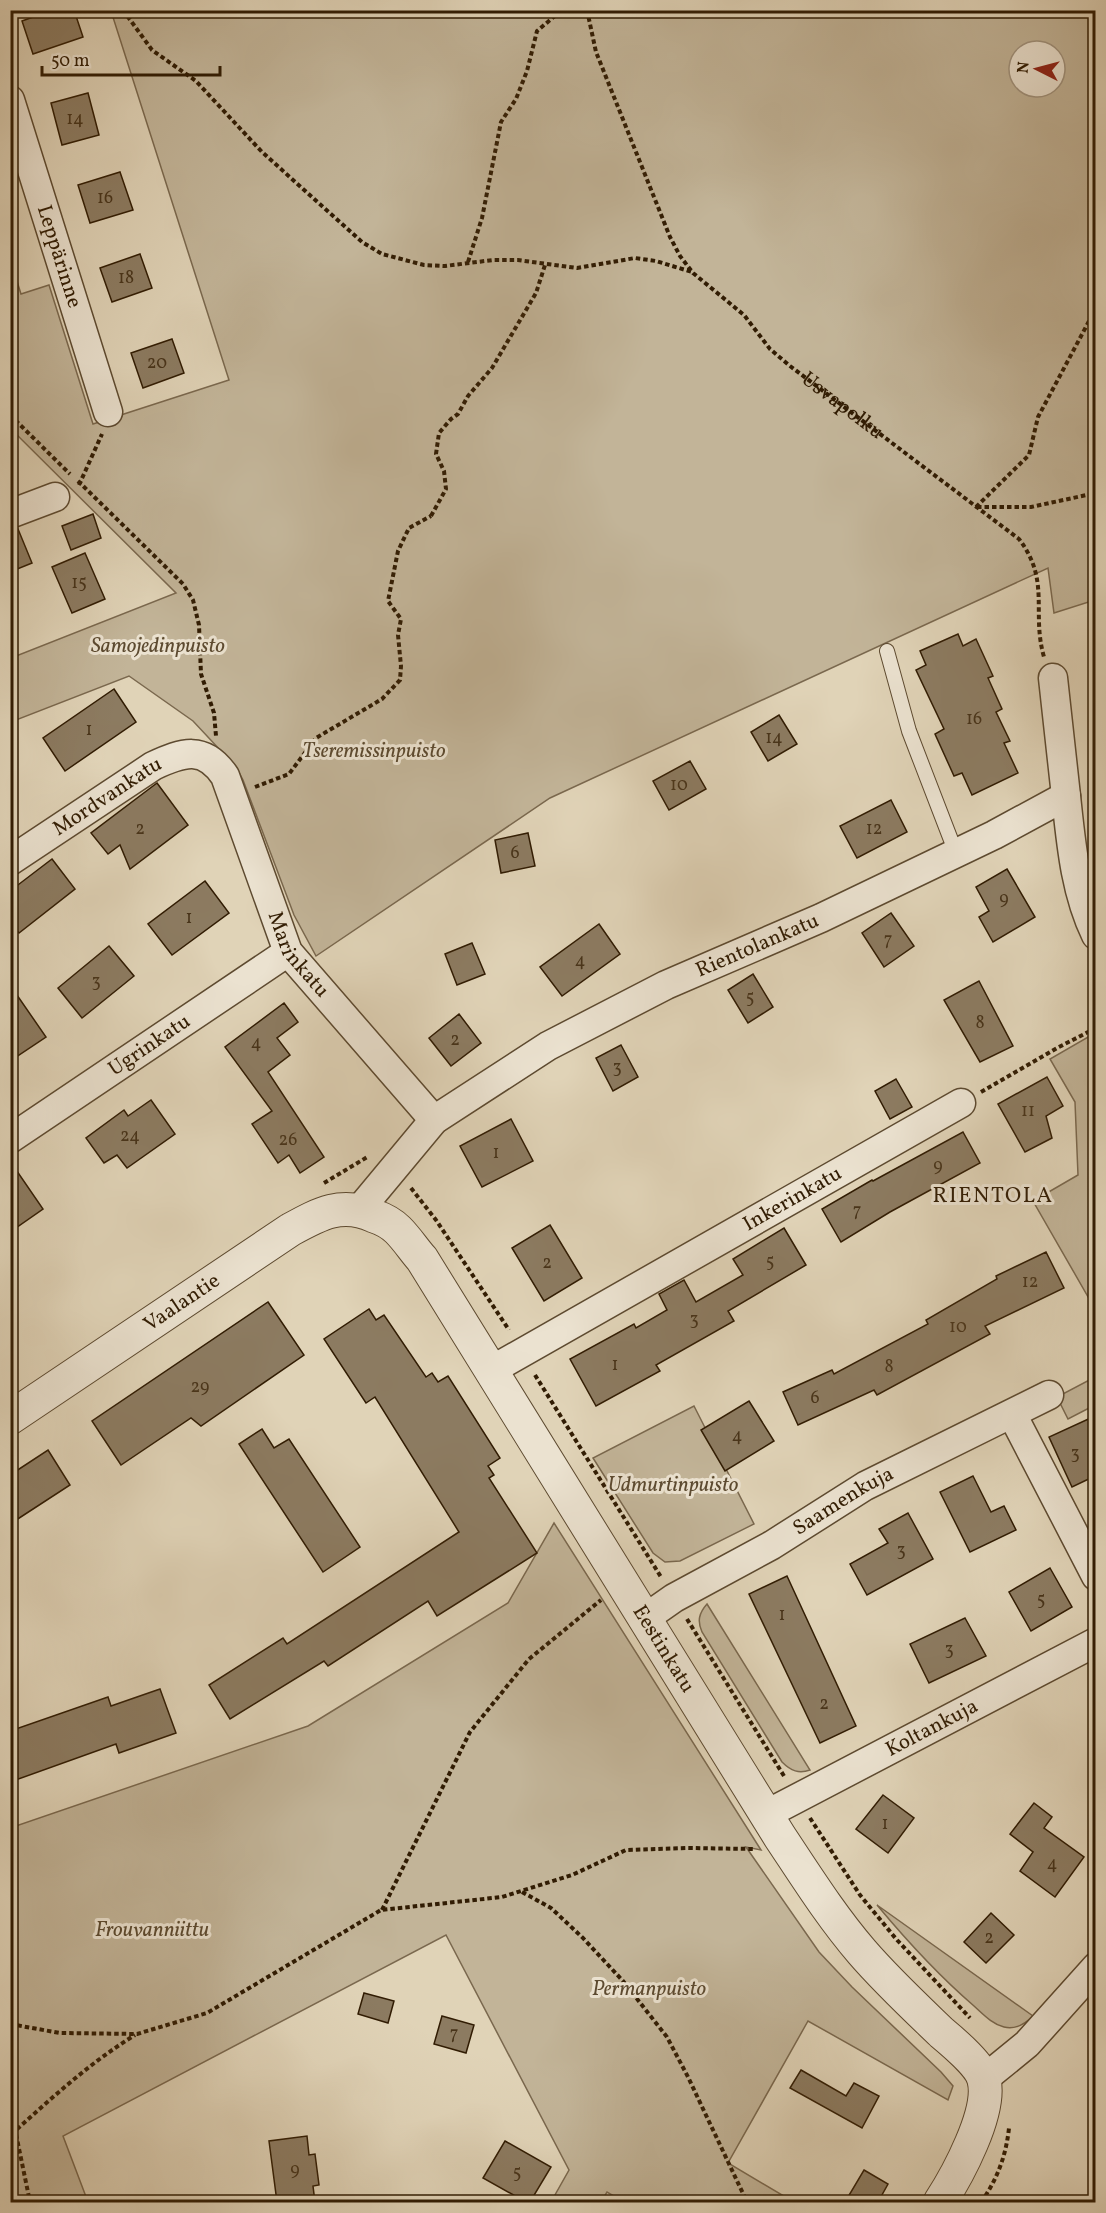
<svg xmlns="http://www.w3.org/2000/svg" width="1106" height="2213" viewBox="0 0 1106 2213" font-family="Vollkorn,serif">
<rect width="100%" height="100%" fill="#e0d3b7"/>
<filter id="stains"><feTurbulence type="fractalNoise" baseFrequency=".00333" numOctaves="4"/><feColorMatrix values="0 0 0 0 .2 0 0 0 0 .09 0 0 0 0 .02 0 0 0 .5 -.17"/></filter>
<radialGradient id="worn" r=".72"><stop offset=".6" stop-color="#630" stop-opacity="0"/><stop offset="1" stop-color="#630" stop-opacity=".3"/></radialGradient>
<g fill="#c2b498" stroke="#7a684e" stroke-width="1.5" fill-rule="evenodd">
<path d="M111 11H1095V600L1054 613 1048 568 550 798 316 956 294 915 243 780 236 767 193 721 129 676 11 722V658L176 593 11 429 10 259 21 294 49 285 93 424 229 380ZM1019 51H1055V87H1019Z"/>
<polygon points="1095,1033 1095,1309 1033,1201 1078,1175 1075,1102 1050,1059"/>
<polygon points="1095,1377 1095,1405 1068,1419 1057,1397"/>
<polygon points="694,1406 754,1524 680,1561 665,1562 653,1553 593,1458"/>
<polygon points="554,1523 761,1850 746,1847 819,1952 852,1987 941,2072 953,2086 948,2100 808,2021 728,2163 794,2202 624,2202 607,2192 601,2202 551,2202 569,2170 446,1935 63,2136 88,2202 11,2202 10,1828 308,1726 508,1603"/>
<path d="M707 1604 810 1770C799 1774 791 1771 782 1762L702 1632C697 1621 699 1613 707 1604Z"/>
<path d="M877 1905 1033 2016C1025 2024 1015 2030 1004 2027 992 2024 983 2014 974 2006 938 1975 907 1941 877 1905Z"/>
</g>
<g fill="#8c7b61" stroke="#311c03" stroke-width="1.5">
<polygon points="35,10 74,10 83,37 33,54 22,21 36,16"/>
<polygon points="88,93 99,135 62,145 51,103"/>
<polygon points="120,172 133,210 90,223 78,185"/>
<polygon points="140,254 152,288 112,302 100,268"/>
<polygon points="172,339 184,373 143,388 131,353"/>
<polygon points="93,514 101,538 71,550 62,526"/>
<polygon points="18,529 32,563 10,572 10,530"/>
<polygon points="85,553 105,599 72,613 52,567"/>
<polygon points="958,634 963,646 976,639 993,676 988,678 1002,709 996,712 1010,741 1004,743 1018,773 972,795 962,773 954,776 935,734 944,729 916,670 926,665 920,651"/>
<polygon points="114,689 136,722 65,771 43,738"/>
<polygon points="779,715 797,744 768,761 751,732"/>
<polygon points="690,761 706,789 669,810 653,781"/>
<polygon points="157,783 188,825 130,869 120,845 108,854 91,833"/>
<polygon points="891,800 907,832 857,858 840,826"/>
<polygon points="528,833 535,866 501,873 495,840"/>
<polygon points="52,859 75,889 19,933 10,923 10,891"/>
<polygon points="1007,869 1035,917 993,942 979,917 989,911 976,887"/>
<polygon points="205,881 229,913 172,955 148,924"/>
<polygon points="891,913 914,946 884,967 862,933"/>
<polygon points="599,924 620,954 562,996 540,967"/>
<polygon points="472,943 485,974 457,985 445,954"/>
<polygon points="109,946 134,976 82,1018 58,988"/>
<polygon points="753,974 773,1007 748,1023 728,990"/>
<polygon points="979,981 1013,1046 980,1062 944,1000"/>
<polygon points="10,985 46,1037 10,1061"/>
<polygon points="284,1003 298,1022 277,1038 290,1055 268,1072 324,1157 300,1173 289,1155 278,1163 252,1124 272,1111 225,1047"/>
<polygon points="459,1014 481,1043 451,1066 429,1038"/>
<polygon points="621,1045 638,1077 613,1091 596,1058"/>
<polygon points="1047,1077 1063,1106 1046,1116 1052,1138 1025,1152 998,1104"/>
<polygon points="896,1079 912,1107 890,1119 875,1091"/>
<polygon points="151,1100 175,1134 127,1168 117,1155 104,1163 86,1138 124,1110 128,1116"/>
<polygon points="511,1119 533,1161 482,1187 460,1146"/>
<polygon points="963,1132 980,1163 890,1212 841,1242 822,1209 872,1180 873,1181"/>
<polygon points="10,1161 43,1209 10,1232"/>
<polygon points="550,1225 582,1278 544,1301 512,1248"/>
<polygon points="784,1228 806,1265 728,1311 734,1321 656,1365 660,1371 596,1406 570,1359 634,1324 636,1328 667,1310 659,1294 684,1280 696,1302 743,1275 733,1259"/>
<polygon points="1046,1252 1064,1288 985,1326 990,1334 877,1395 874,1390 798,1425 783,1392 832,1370 834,1374 928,1324 926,1320 997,1279 996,1276"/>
<polygon points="268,1302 304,1355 201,1426 191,1418 121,1465 92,1421"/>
<polygon points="369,1309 376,1320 384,1315 426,1377 432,1373 438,1382 448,1376 500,1458 488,1466 494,1475 489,1478 537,1553 437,1616 428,1601 328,1666 324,1661 230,1719 209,1685 283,1638 287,1644 459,1532 375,1397 366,1403 324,1339"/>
<polygon points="749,1401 774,1441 725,1471 701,1430"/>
<polygon points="1095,1416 1095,1476 1072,1487 1049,1437"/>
<polygon points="262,1429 274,1448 289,1439 360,1547 323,1572 239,1444"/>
<polygon points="48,1450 70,1485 10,1524 10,1475"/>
<polygon points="973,1476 991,1512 1004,1506 1016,1530 970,1552 940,1492"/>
<polygon points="908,1513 933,1559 867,1595 850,1564 888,1543 879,1529"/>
<polygon points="1050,1568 1072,1607 1031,1631 1009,1592"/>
<polygon points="787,1576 856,1726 820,1743 749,1594"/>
<polygon points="965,1618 986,1656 929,1683 910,1644"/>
<polygon points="160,1689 176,1733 119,1753 116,1744 10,1782 10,1731 108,1697 111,1706"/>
<polygon points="883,1795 914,1818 888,1853 856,1829"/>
<polygon points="1034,1803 1052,1817 1044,1828 1084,1857 1055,1897 1020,1871 1033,1852 1010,1834"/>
<polygon points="991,1913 1014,1935 986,1963 964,1942"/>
<polygon points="364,1993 394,2001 388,2023 358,2014"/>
<polygon points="442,2016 474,2025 466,2053 434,2044"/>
<polygon points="801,2070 846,2096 854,2083 879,2096 862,2128 790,2088"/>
<polygon points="307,2136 309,2155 315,2154 319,2185 313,2186 315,2202 277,2202 269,2141"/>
<polygon points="505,2141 551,2167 530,2202 526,2202 483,2178"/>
<polygon points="864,2170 888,2184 878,2202 845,2202"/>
</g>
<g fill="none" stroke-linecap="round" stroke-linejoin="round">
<defs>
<polyline id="service" points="887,651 909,731 956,853"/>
<g id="minor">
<path id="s2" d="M10 100 108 412"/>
<polyline points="10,514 55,497"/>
<polyline points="1053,678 1066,796"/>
<path id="s3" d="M10 861 153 766C183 752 204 745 225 776L288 952 434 1120"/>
<path id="s4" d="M10 1139 288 952"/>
<path id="s5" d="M360 1209 434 1120 548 1046 666 985 821 918 994 835 1066 796C1071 843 1075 892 1096 935"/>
<path id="s6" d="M490 1371 961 1103"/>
<polyline points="1012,1414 1096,1576"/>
<path id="s7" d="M644 1619 674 1598 772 1545 865 1486 1049 1395"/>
<path id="s8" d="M767 1814 1096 1642"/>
<polyline points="984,2079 1027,2044 1096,1967"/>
</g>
<g id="tertiary">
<path id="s9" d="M10 1418 290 1230C319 1214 342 1201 374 1216 383 1219 391 1223 398 1230 407 1239 414 1250 422 1259L780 1837C806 1876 831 1916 862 1952 887 1981 915 2007 942 2033 954 2043 981 2066 984 2080 992 2112 957 2176 940 2202"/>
</g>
</defs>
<use href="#service" stroke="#5d4a30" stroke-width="16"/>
<use href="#minor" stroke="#5d4a30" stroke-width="31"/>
<use href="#tertiary" stroke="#5d4a30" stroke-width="35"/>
<g stroke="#311c03" stroke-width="4" stroke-dasharray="4.5 3" stroke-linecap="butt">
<polyline points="123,10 152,50 196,81 262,152 362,242 382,254 424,265 445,266 493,260 518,260 577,268 635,258 656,261 692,272"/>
<path id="s1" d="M587 10 596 52 670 237 680 256 693 273 744 315 770 349 790 366 1019 539C1051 581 1031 612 1044 657"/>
<polyline points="468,262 482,218 501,122 516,99 527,71 537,31 562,10"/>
<polyline points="10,415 70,474"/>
<polyline points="78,481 183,584 193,600 199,625 201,674 214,713 216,736"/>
<polyline points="79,485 102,434"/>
<polyline points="976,507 1029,455 1038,417 1096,308"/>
<polyline points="977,507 1031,507 1096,493"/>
<polyline points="431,516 446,489 444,471 436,454 439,433 451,419 458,414 468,396 492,368 536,293 545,265"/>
<polyline points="255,787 289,774 316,738 382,699 400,680 401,666 398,635 401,619 388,601 398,551 409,528 431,516"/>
<polyline points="981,1092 1057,1048 1096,1028"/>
<polyline points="324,1183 369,1156"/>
<polyline points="411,1188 436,1220 509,1330"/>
<polyline points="535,1375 661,1577"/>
<polyline points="687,1619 784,1776"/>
<polyline points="810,1818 860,1895 897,1940 970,2018"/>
<polyline points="522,1892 551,1908 583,1938 623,1981 667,2037 688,2077 747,2202"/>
<polyline points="382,1910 470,1732 529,1659 601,1600"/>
<polyline points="10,1991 10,1998"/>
<polyline points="10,2024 60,2033 137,2034 207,2013 381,1910 502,1897 572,1875 626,1850 688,1848 754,1849"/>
<polyline points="10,2105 30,2202"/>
<path d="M10 2132 16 2130C54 2096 91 2062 135 2035"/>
<path d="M981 2202C997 2180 1006 2156 1009 2128"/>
</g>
<use href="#service" stroke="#ebe2d0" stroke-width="14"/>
<use href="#minor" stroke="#ebe2d0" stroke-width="28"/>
<use href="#tertiary" stroke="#ebe2d0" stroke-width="33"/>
</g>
<g text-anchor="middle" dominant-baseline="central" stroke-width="6" stroke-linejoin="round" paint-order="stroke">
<g font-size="18" fill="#48341a">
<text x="75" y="119">14</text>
<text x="105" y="198">16</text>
<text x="126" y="278">18</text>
<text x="157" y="363">20</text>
<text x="79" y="583">15</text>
<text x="974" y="719">16</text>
<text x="89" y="730">1</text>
<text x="774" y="738">14</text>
<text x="679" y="785">10</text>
<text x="140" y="829">2</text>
<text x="874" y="829">12</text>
<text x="515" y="853">6</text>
<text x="1004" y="899">9</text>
<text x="189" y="918">1</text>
<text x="888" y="940">7</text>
<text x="580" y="961">4</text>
<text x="96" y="982">3</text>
<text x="750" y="998">5</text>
<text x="980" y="1023">8</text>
<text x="455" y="1040">2</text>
<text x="256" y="1043">4</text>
<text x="617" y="1068">3</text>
<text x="1028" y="1111">11</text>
<text x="130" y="1136">24</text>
<text x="288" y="1140">26</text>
<text x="496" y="1153">1</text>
<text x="938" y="1166">9</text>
<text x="857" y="1211">7</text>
<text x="770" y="1262">5</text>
<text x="547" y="1263">2</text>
<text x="1030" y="1282">12</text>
<text x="694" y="1320">3</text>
<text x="958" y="1327">10</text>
<text x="615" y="1365">1</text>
<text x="889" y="1367">8</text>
<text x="200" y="1387">29</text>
<text x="815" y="1398">6</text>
<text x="737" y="1436">4</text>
<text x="1075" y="1454">3</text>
<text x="901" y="1551">3</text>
<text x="1041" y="1600">5</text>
<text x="782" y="1615">1</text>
<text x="949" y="1650">3</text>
<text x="824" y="1704">2</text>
<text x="885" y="1824">1</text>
<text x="1052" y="1864">4</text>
<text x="989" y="1938">2</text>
<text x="454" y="2034">7</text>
<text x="295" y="2170">9</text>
<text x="517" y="2173">5</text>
</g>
<g font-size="21" fill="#311c03" stroke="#ebe2d0">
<text stroke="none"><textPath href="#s2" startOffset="164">Leppärinne</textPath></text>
<text stroke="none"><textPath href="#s1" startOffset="486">Usvapolku</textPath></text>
<text stroke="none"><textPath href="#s3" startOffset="117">Mordvankatu</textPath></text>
<text stroke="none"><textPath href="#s5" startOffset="484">Rientolankatu</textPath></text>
<text stroke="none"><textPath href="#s3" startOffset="448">Marinkatu</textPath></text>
<text stroke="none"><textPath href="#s4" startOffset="168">Ugrinkatu</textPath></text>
<text stroke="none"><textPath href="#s6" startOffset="348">Inkerinkatu</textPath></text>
<text stroke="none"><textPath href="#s9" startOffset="207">Vaalantie</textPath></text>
<text stroke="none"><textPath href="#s7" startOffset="232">Saamenkuja</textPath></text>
<text stroke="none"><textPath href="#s9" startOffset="951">Eestinkatu</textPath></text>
<text stroke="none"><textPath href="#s8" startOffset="186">Koltankuja</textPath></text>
</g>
<g font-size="21" font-style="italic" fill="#5c4a30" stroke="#ebe2d0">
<text x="158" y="646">Samojedinpuisto</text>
<text x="374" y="751">Tseremissinpuisto</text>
<text x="673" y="1485">Udmurtinpuisto</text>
<text x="152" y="1930">Frouvanniittu</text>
<text x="649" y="1989">Permanpuisto</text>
</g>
<g font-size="22" letter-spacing="1.5" fill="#311c03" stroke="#ebe2d0">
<text x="993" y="1196">RIENTOLA</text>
</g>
</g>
<rect width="1106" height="2213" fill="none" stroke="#e0d3b7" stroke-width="36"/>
<rect x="12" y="12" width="1082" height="2189" fill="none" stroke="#311c03" stroke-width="3"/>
<rect x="18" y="18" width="1070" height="2177" fill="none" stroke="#311c03" stroke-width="1.5"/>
<g transform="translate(1037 69) rotate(276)"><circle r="28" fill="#ebe2d0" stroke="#a1937e" stroke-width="1.5"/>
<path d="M0-4.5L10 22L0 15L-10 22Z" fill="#8f2418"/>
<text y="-9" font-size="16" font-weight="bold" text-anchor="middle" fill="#311c03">N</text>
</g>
<path d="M42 66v9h178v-9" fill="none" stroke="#311c03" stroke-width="3"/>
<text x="51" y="66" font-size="18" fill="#311c03" stroke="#ebe2d0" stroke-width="4.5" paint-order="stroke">50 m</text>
<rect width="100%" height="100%" filter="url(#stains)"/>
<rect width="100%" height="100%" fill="url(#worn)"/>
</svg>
